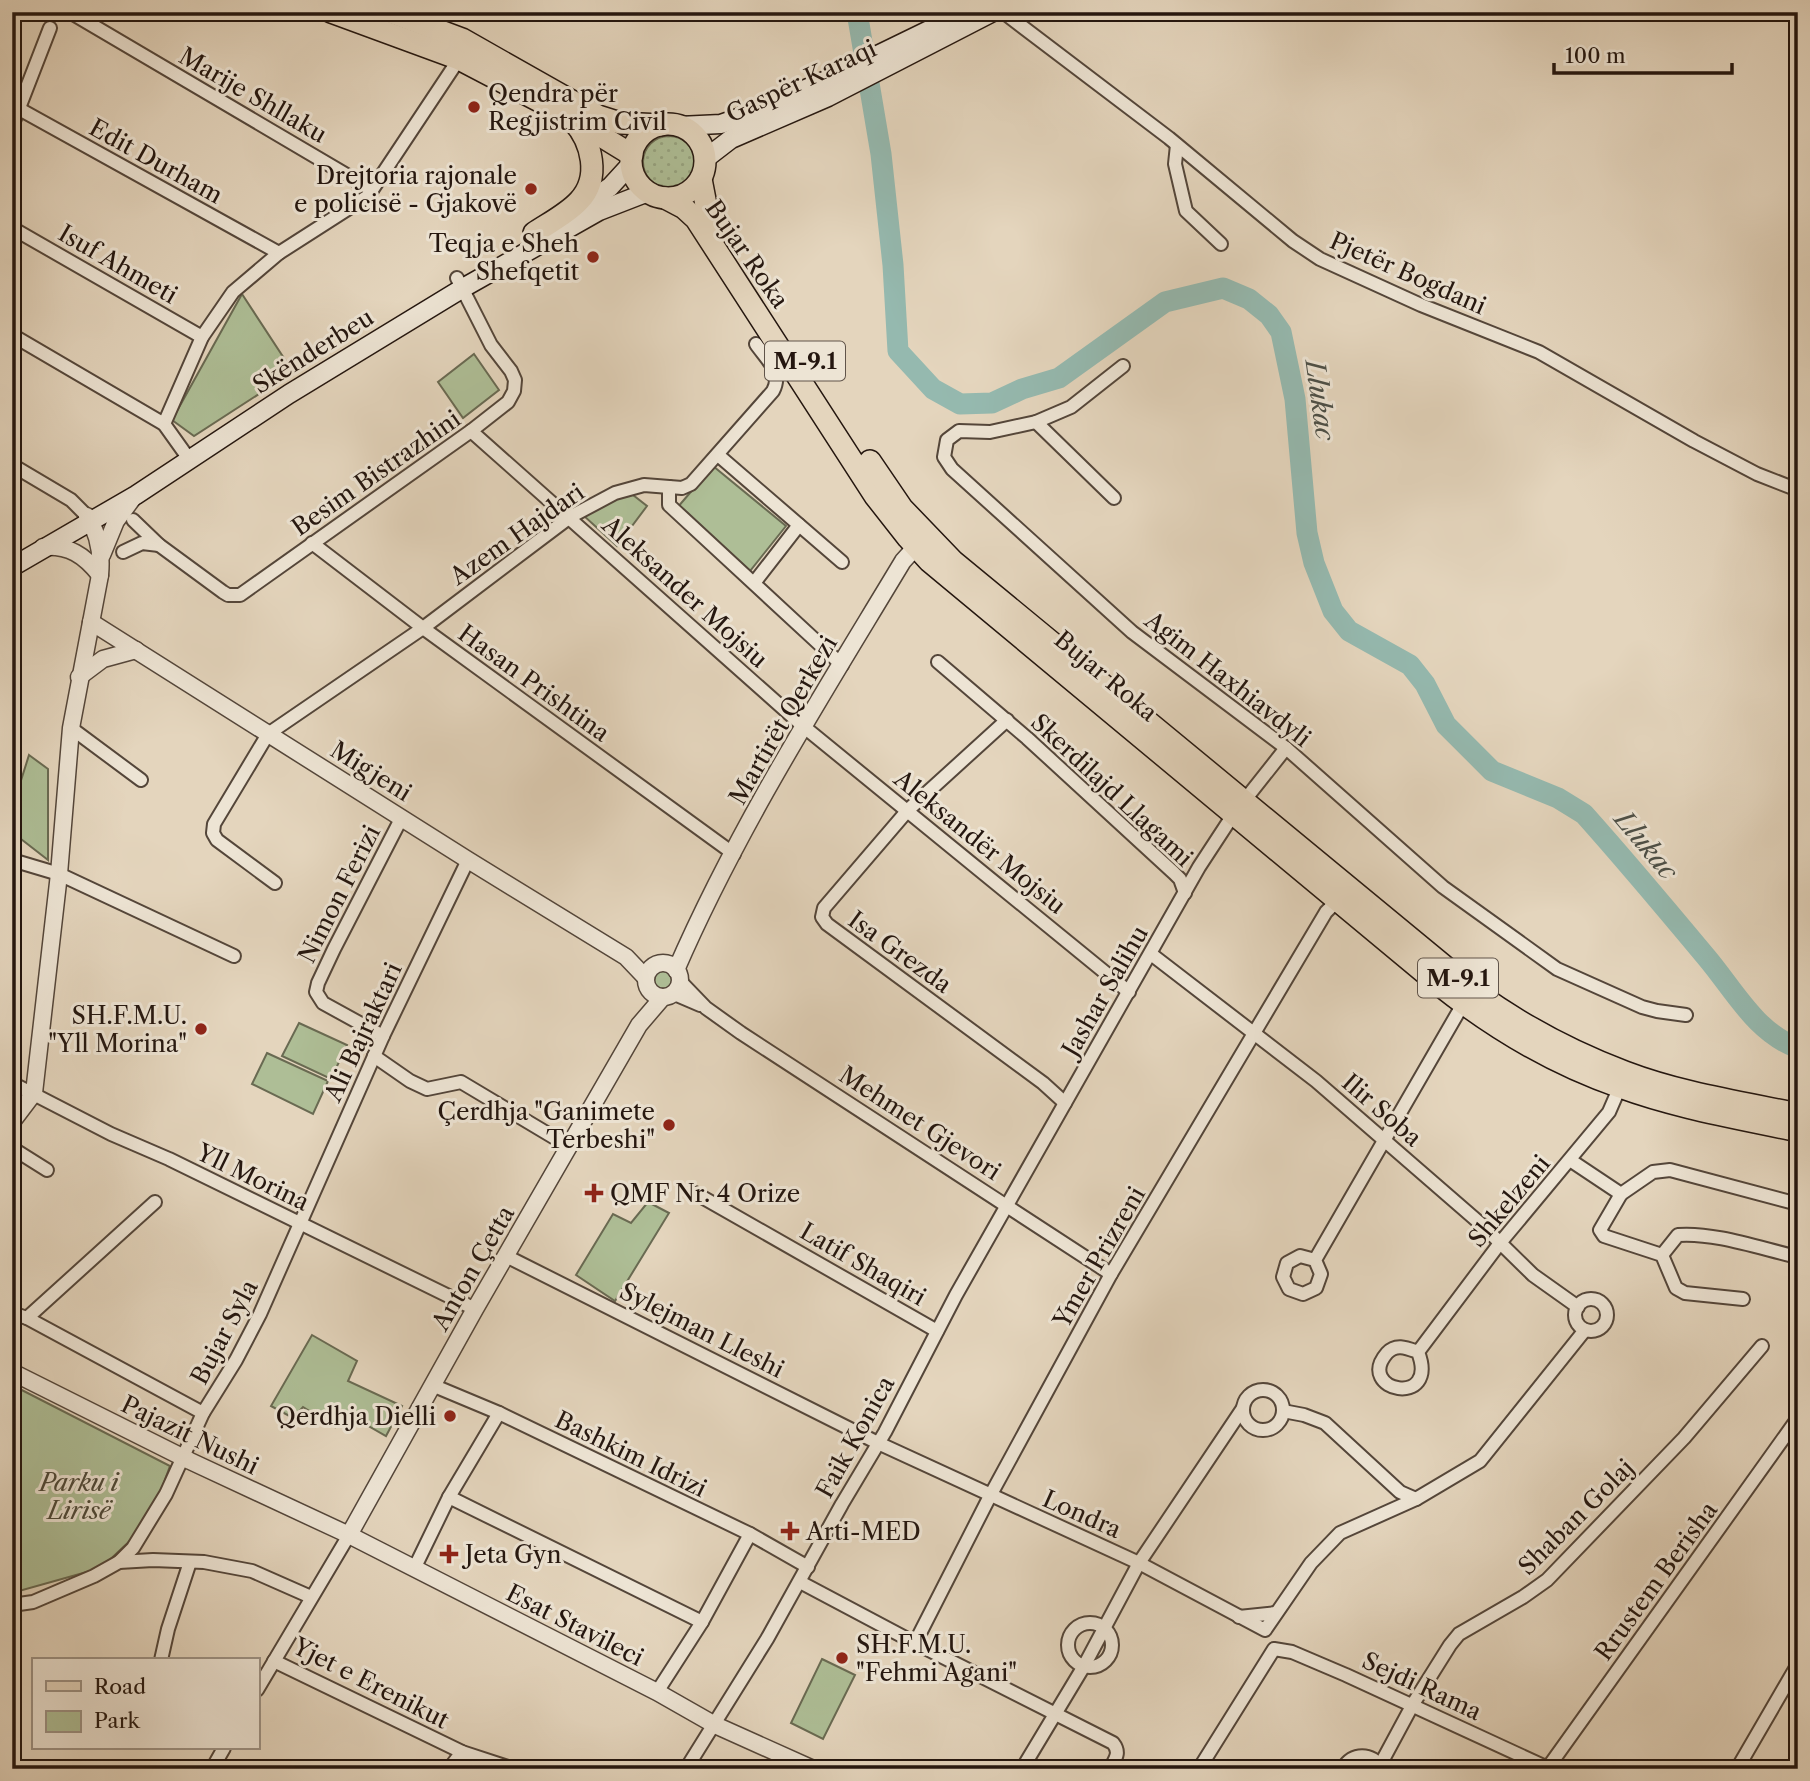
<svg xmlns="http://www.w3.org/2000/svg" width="1810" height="1781" viewBox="0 0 1810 1781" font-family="'Libre Caslon Text',serif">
<defs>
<pattern id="grass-dots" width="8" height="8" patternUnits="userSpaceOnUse" patternTransform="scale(1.75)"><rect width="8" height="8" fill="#aebe96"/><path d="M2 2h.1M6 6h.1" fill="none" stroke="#96a380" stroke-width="1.8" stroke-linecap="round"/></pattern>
</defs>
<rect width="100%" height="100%" fill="#e4d5bd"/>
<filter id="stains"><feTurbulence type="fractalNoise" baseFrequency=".00286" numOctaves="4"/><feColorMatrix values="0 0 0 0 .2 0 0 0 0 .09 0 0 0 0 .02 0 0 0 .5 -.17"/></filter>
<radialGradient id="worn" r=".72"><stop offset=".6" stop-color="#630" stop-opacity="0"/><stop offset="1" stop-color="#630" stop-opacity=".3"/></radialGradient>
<circle fill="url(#grass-dots)" stroke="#696a52" stroke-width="2" cx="669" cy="162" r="26"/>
<g fill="#aebe96" stroke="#696a52" stroke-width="2">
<polygon points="242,294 293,372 194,436 172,420"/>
<polygon points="474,354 499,390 463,418 438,382"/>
<polygon points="713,466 786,526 750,571 677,508"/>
<polygon points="626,495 633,495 647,506 617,546 584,516 608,501"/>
<polygon points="29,755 48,769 48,860 12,832 12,809"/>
<circle cx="662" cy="980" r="10"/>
<polygon points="299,1023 347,1045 331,1079 282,1056"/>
<polygon points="267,1053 328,1081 313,1114 252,1084"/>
<polygon points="648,1202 669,1213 615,1301 576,1275 613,1214 631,1223"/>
<polygon points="312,1335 357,1361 348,1381 402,1406 386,1436 344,1412 335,1427 303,1407 293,1418 271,1406"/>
<polygon points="12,1385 170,1466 149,1523 101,1568 12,1593"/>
<polygon points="822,1659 855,1675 823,1739 791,1723"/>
</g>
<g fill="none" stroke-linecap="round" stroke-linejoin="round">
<path stroke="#95b9af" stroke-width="21" d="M857 12 881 154 893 265 898 351 933 389 960 404 992 403 1022 389 1059 378 1165 302 1223 288 1249 299 1269 315 1281 332 1295 399 1307 533 1314 563 1333 611 1349 631 1410 665 1425 684 1446 725 1492 771 1558 798 1584 814C1626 861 1667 910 1707 958 1734 990 1756 1033 1798 1048"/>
<defs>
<g id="minor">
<polyline points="1003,12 1169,138 1293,241 1320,259 1421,305 1539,352 1694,441 1757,474 1798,490"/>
<polyline points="75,15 372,190"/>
<polyline points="12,105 279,253"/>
<polyline points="12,126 50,28"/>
<polyline points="1177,145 1175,164 1186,211 1221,244"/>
<polyline points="12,228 202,337"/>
<polyline points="12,335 164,424 189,459"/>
<polyline points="1123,366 1071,407 1036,422 990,432 959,431 947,440 944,457 952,469 1132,632 1286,748 1443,887 1557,969 1642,1007 1657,1011 1686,1015"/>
<polyline points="1036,422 1114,498"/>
<polyline points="164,424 202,337 233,292 279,253 368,196 459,59"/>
<polyline points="471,431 803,726 1129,992"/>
<polyline points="718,455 842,562"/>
<polyline points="12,465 71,500 87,516"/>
<polyline points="669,487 669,505 842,665"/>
<polyline points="133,520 159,545 223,592 228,595 240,595 471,431 508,402 514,391 515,380 511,371 491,345 457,278"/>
<polyline points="312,543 423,628 734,854"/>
<polyline points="123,552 142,543 159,545"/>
<polyline points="754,583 799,525"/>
<polyline points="938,662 1027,738 1174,873 1180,879 1185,893"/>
<polyline points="1007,720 908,810 824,908 822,917 827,924 1043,1083 1065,1103"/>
<polyline points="71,728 141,780"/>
<polyline points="12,860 59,874 234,956"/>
<path d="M275 883 217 840 213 833 214 824 268 734 423 628 570 517 615 493 644 485 682 488 691 484 773 391C783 372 767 360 756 344"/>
<polyline points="1151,954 1316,1081 1482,1225 1533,1275 1578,1307"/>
<polyline points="679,980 706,1008 741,1033 1111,1274"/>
<polyline points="672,993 700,1005"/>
<polyline points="383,1036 323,1003 316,992 318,983 334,949 402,817"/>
<polyline points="374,1056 410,1081 427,1089 461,1082 570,1147"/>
<polyline points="12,1083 111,1134 169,1159 475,1309"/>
<polyline points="12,1148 47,1170"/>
<polyline points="1570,1160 1621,1194 1653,1172 1670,1170 1798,1204"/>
<polyline points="695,1193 937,1331"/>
<polyline points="1621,1194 1600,1230 1604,1236 1662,1255 1676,1288 1685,1293 1743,1299"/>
<path d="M1662 1255 1678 1235C1714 1232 1762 1249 1798 1257"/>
<polyline points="506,1256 878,1443 1139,1563 1265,1630 1311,1563 1340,1533 1416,1499 1480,1461 1585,1330"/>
<polyline points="1315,1260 1321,1274 1316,1288 1303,1294 1289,1289 1283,1277 1287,1263 1300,1256 1315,1260 1463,1004"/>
<circle cx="1591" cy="1315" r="16"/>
<polyline points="12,1313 27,1318 203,1413"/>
<polyline points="27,1318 155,1202"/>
<path d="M1418 1352C1407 1348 1396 1343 1387 1353 1354 1391 1440 1409 1418 1352L1500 1243 1609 1112 1622 1082"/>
<polyline points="432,1385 499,1413 750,1534 808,1567"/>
<circle cx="1263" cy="1410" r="20"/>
<polyline points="1283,1411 1304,1415 1325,1423 1400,1492 1416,1499"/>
<polyline points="499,1413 449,1497 702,1622"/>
<polyline points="119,1562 133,1548 166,1494 203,1413 236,1360 260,1314 383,1036 468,860"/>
<polyline points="414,1569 449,1497"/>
<path d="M800 1582 915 1643 1113 1743C1121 1753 1115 1759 1110 1769"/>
<polyline points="12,1605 33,1602 94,1576 119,1562 153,1560 204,1562 252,1571 311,1597"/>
<polyline points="1239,1617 1276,1613"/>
<circle cx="1090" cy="1645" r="22"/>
<polyline points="915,1643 990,1496 1111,1274 1326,912 1337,901"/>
<polyline points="161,1660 168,1629 190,1562"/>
<polyline points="274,1661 462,1752 514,1769"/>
<polyline points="257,1690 349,1535"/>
<polyline points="657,1692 702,1622 750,1534"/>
<polyline points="212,1769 224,1748"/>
<polyline points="449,1769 462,1752"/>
<polyline points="686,1769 767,1639 842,1504 885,1432 956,1295 1199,867 1233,815 1286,748"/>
<polyline points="1022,1769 1084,1666 1139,1563 1243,1408"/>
<polyline points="1199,1769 1274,1649 1292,1652 1346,1675 1550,1769"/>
<path d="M1342 1769C1353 1752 1371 1752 1383 1769"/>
<polyline points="1378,1769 1413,1704 1450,1645 1459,1634 1523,1597 1547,1580 1684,1438 1762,1346"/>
<polyline points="1547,1769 1798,1418"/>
<polyline points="1737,1769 1798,1664"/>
</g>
<g id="tertiary">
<path d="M43 547C69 545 84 555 100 575"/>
<polyline points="102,555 116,521 133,498"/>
<polyline points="91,622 468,860 626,957 646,978"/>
<polyline points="79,677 103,659 136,650"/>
<circle cx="663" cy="980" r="17"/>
<path d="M676 970C738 827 823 694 903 561L923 539"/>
<path d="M12 1122 34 1093 59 874 71 728 100 575C102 554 99 534 87 516"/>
<polyline points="12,1372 190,1461 349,1535 657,1692 715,1725 813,1769"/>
<polyline points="349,1535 475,1309 639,1025 663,997"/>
</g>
<g id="secondary">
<polyline points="679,126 721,124 738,118 822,82 966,12"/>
<polyline points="705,159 731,139 828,97 993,12"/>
<polyline points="572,213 610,187 632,163"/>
<polyline points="12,567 136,495 289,394 463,288 599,211 648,192"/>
</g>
<g id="primary">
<polyline points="331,12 459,59 570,117 632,155"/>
<polyline points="390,12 462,39 598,116 620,123 661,125"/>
<circle cx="668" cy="161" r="37"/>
<polyline points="701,179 707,210 720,232"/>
<path d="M665 198 684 208 696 219 875 496 908 538 929 561 1438 984C1493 1028 1553 1064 1620 1087 1677 1108 1738 1118 1798 1131"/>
<path d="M534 233C549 223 567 214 579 201 601 178 592 142 573 121"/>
<path d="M870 461 902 508 953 561 1477 993C1523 1026 1572 1052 1625 1072 1680 1093 1740 1102 1798 1114"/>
</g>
</defs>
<use href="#minor" stroke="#54463a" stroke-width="16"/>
<use href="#tertiary" stroke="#54463a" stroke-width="19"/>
<use href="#secondary" stroke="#24160f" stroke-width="21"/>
<use href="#primary" stroke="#24160f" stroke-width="24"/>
<use href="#minor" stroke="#ede4d4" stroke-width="12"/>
<use href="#tertiary" stroke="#ede4d4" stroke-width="16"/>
<use href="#secondary" stroke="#ede4d4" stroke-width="18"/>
<use href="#primary" stroke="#e4d5bd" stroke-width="21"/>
</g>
<g fill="#8f2418" stroke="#ede4d4" stroke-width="2.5">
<circle cx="474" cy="107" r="7"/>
<circle cx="531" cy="189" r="7"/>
<circle cx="593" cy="257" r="7"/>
<circle cx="201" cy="1029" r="7"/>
<circle cx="669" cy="1125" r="7"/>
<path d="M590.5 1182.5h7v7h7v7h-7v7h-7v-7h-7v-7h7z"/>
<circle cx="450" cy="1416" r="7"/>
<path d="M786.5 1520.5h7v7h7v7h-7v7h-7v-7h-7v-7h7z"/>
<path d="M445.5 1543.5h7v7h7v7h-7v7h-7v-7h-7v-7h7z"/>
<circle cx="842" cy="1658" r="7"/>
</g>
<g text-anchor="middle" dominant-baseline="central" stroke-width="6" stroke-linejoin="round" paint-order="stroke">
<g fill="#ede4d4" stroke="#60544a" stroke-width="2">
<rect x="765" y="341.5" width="80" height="39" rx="5"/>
<rect x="1418" y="958.5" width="80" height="39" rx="5"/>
</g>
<g font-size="23" font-weight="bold" fill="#24160f">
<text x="805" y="361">M-9.1</text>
<text x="1458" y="978">M-9.1</text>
</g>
<g font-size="24" fill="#24160f" stroke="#ede4d4">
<text transform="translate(801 81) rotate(-25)">Gaspër Karaqi</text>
<text transform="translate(253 95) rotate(30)">Marije Shllaku</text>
<text transform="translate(156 161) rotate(29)">Edit Durham</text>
<text transform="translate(747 254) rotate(55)">Bujar Roka</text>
<text transform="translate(118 264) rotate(30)">Isuf Ahmeti</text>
<text transform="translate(1408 273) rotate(24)">Pjetër Bogdani</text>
<text transform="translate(313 351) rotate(-32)">Skënderbeu</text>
<text transform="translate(376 473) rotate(-35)">Besim Bistrazhini</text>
<text transform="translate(517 534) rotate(-35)">Azem Hajdari</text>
<text transform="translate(685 592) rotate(42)">Aleksander Mojsiu</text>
<text transform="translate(1106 676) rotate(40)">Bujar Roka</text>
<text transform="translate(1228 679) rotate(38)">Agim Haxhiavdyli</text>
<text transform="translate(534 683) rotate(36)">Hasan Prishtina</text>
<text transform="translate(783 720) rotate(-60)">Martirët Qerkezi</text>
<text transform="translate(371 771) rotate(32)">Migjeni</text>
<text transform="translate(1112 790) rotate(43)">Skerdilajd Llagami</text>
<text transform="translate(980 842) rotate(39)">Aleksandër Mojsiu</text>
<text transform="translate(339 894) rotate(-63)">Nimon Ferizi</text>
<text transform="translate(900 952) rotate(36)">Isa Grezda</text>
<text transform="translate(1105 991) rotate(-60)">Jashar Salihu</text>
<text transform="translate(363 1032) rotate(-65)">Ali Bajraktari</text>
<text transform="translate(1382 1110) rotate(41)">Ilir Soba</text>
<text transform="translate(920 1123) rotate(33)">Mehmet Gjevori</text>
<text transform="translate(253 1177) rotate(26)">Yll Morina</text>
<text transform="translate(1509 1201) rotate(-50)">Shkelzeni</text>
<text transform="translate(1099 1257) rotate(-60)">Ymer Prizreni</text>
<text transform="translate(863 1264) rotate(30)">Latif Shaqiri</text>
<text transform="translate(473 1268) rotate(-60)">Anton Çetta</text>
<text transform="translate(702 1330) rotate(27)">Sylejman Lleshi</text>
<text transform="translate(224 1332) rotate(-62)">Bujar Syla</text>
<text transform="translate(190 1435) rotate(26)">Pajazit Nushi</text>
<text transform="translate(855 1437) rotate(-61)">Faik Konica</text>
<text transform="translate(631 1454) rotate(26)">Bashkim Idrizi</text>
<text transform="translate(1082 1514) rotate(24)">Londra</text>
<text transform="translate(1576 1517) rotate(-45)">Shaban Golaj</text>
<text transform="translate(1656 1581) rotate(-54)">Rrustem Berisha</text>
<text transform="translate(575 1625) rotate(27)">Esat Stavileci</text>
<text transform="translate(371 1683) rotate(27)">Yjet e Erenikut</text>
<text transform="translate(1422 1686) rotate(25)">Sejdi Rama</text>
</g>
<g font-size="24" fill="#24160f" stroke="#ede4d4" text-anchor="start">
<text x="488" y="93">Qendra për<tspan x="488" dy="28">Regjistrim Civil</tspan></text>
<text x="517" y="175" text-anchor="end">Drejtoria rajonale<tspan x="517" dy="28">e policisë - Gjakovë</tspan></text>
<text x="579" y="243" text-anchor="end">Teqja e Sheh<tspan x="579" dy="28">Shefqetit</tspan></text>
<text x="187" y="1015" text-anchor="end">SH.F.M.U.<tspan x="187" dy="28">"Yll Morina"</tspan></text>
<text x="655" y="1111" text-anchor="end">Çerdhja "Ganimete<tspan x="655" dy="28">Terbeshi"</tspan></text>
<text x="610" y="1193">QMF Nr. 4 Orize</text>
<text x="436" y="1416" text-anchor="end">Qerdhja Dielli</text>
<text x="806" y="1531">Arti-MED</text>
<text x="465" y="1554">Jeta Gyn</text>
<text x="856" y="1644">SH.F.M.U.<tspan x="856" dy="28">"Fehmi Agani"</tspan></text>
</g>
<g font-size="24" font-style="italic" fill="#4d4838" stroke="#ede4d4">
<text x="79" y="1482">Parku i<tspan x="79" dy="28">Lirisë</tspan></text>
</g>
<g font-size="26" font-style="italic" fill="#4c4f47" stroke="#ede4d4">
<text transform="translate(1320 400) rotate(82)">Llukac</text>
<text transform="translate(1646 845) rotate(50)">Llukac</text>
</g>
</g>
<rect width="1810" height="1781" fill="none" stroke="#e4d5bd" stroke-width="42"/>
<rect x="14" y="14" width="1782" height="1753" fill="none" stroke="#24160f" stroke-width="3.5"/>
<rect x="21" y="21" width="1768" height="1739" fill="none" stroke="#24160f" stroke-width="2"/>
<rect x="32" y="1658" width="228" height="91" fill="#ede4d4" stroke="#9d9285" stroke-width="2"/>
<rect x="46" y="1681" width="35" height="10" fill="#e4d5bd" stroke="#9d9285" stroke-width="2"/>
<text x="94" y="1694" font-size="21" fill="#24160f">Road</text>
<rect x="46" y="1711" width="35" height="21" fill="#aebe96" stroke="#9d9285" stroke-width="2"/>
<text x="94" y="1728" font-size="21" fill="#24160f">Park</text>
<path d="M1554 63v10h178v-10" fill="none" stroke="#24160f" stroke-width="3.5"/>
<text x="1565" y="63" font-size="21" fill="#24160f" stroke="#ede4d4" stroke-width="5" paint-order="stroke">100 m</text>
<rect width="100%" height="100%" filter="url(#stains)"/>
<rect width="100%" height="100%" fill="url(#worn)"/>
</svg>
